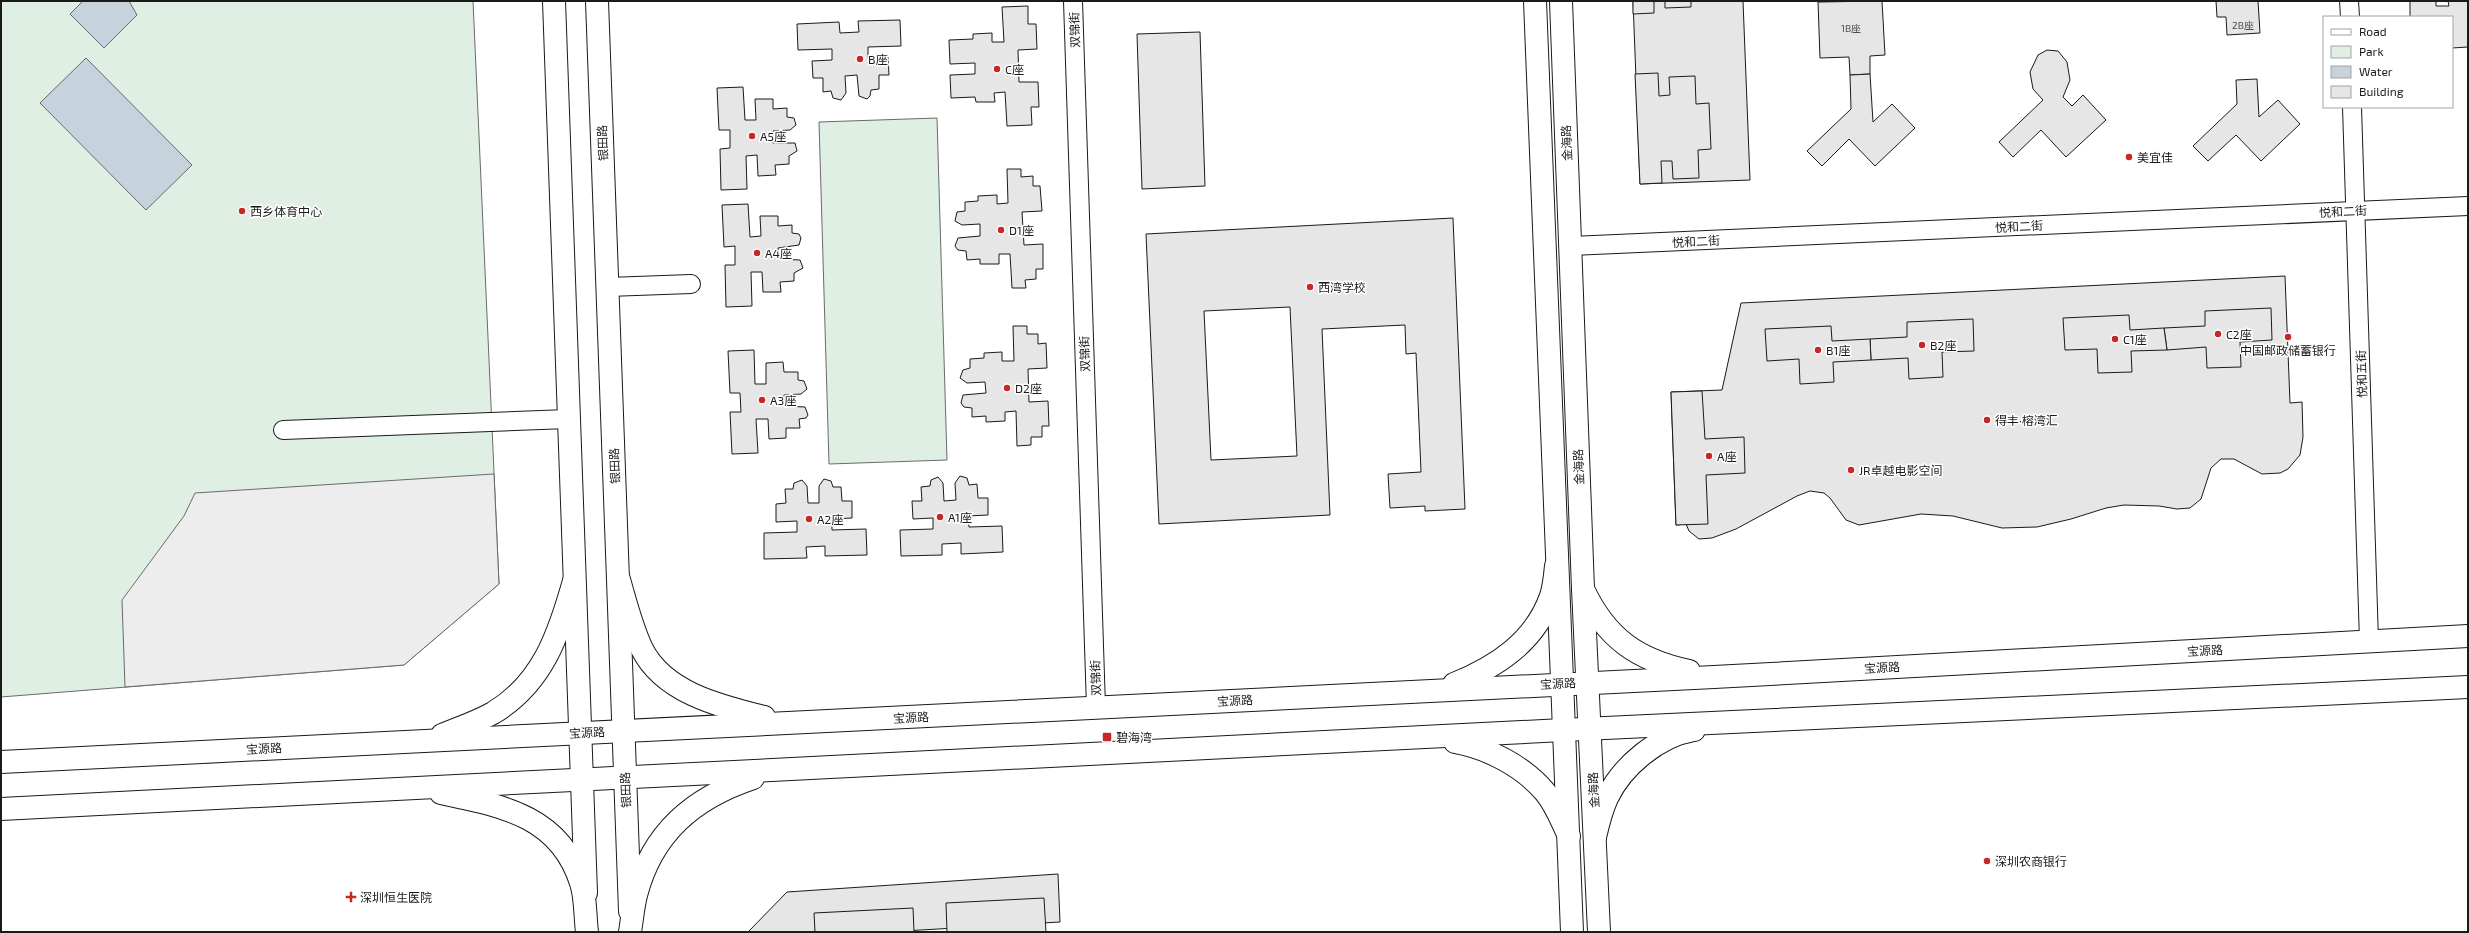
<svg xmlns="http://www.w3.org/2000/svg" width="2469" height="933" viewBox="0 0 2469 933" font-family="'Exo 2','Noto Sans SC',sans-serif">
<rect width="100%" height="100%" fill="#fff"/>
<g fill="#e0efe3" stroke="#6a6a6a">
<polygon points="1,1 473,1 499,584 404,665 1,697"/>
<polygon points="937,118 947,460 829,464 819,122"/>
</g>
<polygon fill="#ededed" stroke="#6a6a6a" points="494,474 499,584 404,665 125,687 122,600 184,516 195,493"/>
<g fill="#c6d2dc" stroke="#6a6a6a">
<polygon points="83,1 129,1 137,15 104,48 70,14"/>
<polygon points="86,58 192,165 146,210 40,103"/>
</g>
<g fill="#e6e6e6" stroke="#1a1a1a" fill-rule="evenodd">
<polygon points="1633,1 1743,1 1750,180 1640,184"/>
<polygon points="1633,1 1654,1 1654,13 1633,14"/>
<polygon points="1665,1 1691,1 1691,7 1665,8"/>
<polygon points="1882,1 1885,55 1870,56 1870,74 1850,75 1849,57 1820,58 1818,2"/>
<polygon points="2216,1 2258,1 2260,33 2227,35 2226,17 2217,17"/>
<polygon points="2410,1 2436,1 2436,6 2449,6 2448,1 2468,1 2468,47 2452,48 2452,17 2410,17"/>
<polygon points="1028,6 1028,24 1036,24 1037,49 1018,50 1019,82 1038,82 1039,107 1031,107 1032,125 1007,126 1005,92 994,93 995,102 976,102 975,97 951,98 950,75 975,74 975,63 950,64 949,40 973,39 973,34 992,33 992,42 1004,42 1002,7"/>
<polygon points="900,20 901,46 868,47 868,58 888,57 889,75 879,75 879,89 871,90 870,96 867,99 859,96 857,75 845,76 846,93 841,100 833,98 831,91 823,92 823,78 813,78 812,61 832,60 832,49 798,50 797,24 839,22 840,33 859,32 858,21"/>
<polygon points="1200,32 1205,186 1142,189 1137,34"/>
<polygon points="2047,50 2058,51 2067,62 2070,80 2063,97 2072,106 2083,95 2106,120 2066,157 2041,130 2013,157 1999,142 2043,100 2033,89 2030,72 2038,55"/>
<polygon points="1658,73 1659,96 1670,95 1669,77 1695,76 1696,104 1709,103 1711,149 1698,150 1699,178 1673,179 1672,161 1661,161 1662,183 1640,184 1635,74"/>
<polygon points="1870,74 1873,122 1892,104 1915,128 1875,166 1849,139 1822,166 1807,151 1851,109 1850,75"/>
<polygon points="2257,79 2259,117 2278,100 2300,124 2261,161 2236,135 2208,161 2193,146 2237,104 2236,80"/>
<polygon points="743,87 745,120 756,120 755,99 773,99 773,109 787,108 787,117 794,118 796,125 790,130 773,131 773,143 795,143 797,151 789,156 789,164 775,165 776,175 758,176 757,155 746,156 747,189 721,190 720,149 730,148 730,130 719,130 717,88"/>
<polygon points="1007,169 1021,169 1021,177 1033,176 1033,186 1040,186 1042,211 1022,212 1024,245 1043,244 1043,269 1036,269 1036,279 1025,280 1026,288 1012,288 1010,254 999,254 999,264 980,264 980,259 967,260 966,251 958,250 955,246 958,238 980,236 980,224 962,225 955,221 957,212 965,211 965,202 978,201 978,196 997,195 997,204 1008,203"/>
<polygon points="748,204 750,237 761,236 760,216 778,216 778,226 792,225 792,233 799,234 801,238 799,245 778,248 779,259 800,260 803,268 794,273 794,281 780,282 781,292 763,292 762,272 751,272 752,306 726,307 725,265 735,265 735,246 724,247 722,205"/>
<path d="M1453 218 1465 509 1425 511V506L1390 508 1388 474 1421 472 1416 353 1406 354 1405 325 1322 329 1330 515 1159 524 1146 234ZM1290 307 1297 456 1211 460 1204 311Z"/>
<polygon points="2285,276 2290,403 2302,402 2303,437 2300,455 2288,469 2280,473 2262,474 2234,459 2221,459 2211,468 2201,499 2190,508 2177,509 2159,506 2124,505 2106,508 2071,519 2037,527 2002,528 1953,516 1921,514 1859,525 1846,520 1830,498 1824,493 1810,491 1797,496 1736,529 1712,538 1699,539 1689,531 1686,524 1676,525 1671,392 1722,390 1741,303"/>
<polygon points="2271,308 2272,340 2240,342 2241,367 2207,368 2206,347 2167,350 2164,328 2205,326 2205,311"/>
<polygon points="2129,315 2130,330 2164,328 2167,350 2131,351 2132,372 2098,373 2097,349 2065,350 2063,318"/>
<polygon points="1973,319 1974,351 1942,352 1943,377 1909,379 1908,358 1871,360 1870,339 1907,337 1907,322"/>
<polygon points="1013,326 1027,326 1027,334 1038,334 1038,344 1046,343 1047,368 1028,369 1029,402 1048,401 1049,426 1042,426 1042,437 1031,437 1031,445 1017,446 1016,411 1005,412 1005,421 986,422 986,416 972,417 972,408 964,407 961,403 963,395 986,393 985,382 967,383 960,378 963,370 970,368 970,359 984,358 984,353 1002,352 1002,361 1014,361"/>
<polygon points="1831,326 1832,341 1870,339 1871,360 1833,362 1834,382 1800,384 1799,359 1767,361 1765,329"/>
<polygon points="754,350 755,384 766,384 766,363 783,362 784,372 798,372 798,380 804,381 807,389 801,394 784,395 784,406 805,407 808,415 806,418 799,419 800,428 786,428 786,438 769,439 768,419 756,419 758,453 732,454 730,412 741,412 740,393 730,393 728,351"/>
<polygon points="1702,391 1705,439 1744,437 1745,473 1706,475 1708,524 1676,525 1671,392"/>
<polygon points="960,476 967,478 969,485 977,484 978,498 988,498 988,515 968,516 969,527 1002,526 1003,552 961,554 961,543 942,544 942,555 901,556 900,530 933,529 933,518 913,519 912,501 922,501 921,487 930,486 931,480 938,477 943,483 944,501 956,500 955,483"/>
<polygon points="824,479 831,481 833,487 841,487 842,501 852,501 852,518 832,519 832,530 866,529 867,555 825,556 825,546 806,547 807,558 764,559 764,533 797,532 797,521 776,522 776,504 786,503 785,489 793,489 794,483 802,480 807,486 808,503 819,503 819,486"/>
<polygon points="1058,874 1060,922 886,932 748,932 787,892"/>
<polygon points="1044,898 1046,932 947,932 946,903"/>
<polygon points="913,908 914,932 815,932 814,913"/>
</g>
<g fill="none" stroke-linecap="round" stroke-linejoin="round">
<defs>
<g id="minor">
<polyline points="1073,1 1096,707"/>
<polyline points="2349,1 2350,17"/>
<polyline points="2352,107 2369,641"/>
<polyline points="1571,246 2468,206"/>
<polyline points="608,287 691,284"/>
<polyline points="283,430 568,419"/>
</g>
<g id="tertiary">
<polyline points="554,1 586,893"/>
<polyline points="597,1 630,911"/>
<polyline points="1535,1 1572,932"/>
<polyline points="1561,1 1583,589 1599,932"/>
</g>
<g id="primary">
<path d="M618 576C625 600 631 626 642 649 664 693 720 706 764 717"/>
<path d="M1583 589C1606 638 1637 660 1689 671"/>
<path d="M1454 684C1496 667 1535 642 1551 596 1554 587 1555 576 1556 566"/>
<path d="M442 735C459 728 477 722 493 713 543 683 559 634 574 581"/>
<path d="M1455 742C1488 748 1523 766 1545 792 1556 805 1562 822 1569 836"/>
<polyline points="1,762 1714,677 2468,636"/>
<path d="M441 793C503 806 560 816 581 883 586 898 585 917 587 932"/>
<polyline points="1,809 1563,730 2468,687"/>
<path d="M1595 837C1598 824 1601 811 1607 798 1622 766 1658 736 1694 730"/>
<path d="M630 932C632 920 633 907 636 895 652 833 693 798 753 778"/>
</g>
</defs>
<use href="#minor" stroke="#1a1a1a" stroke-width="20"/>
<use href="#tertiary" stroke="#1a1a1a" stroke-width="24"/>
<use href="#primary" stroke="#1a1a1a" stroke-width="24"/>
<use href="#minor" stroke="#fff" stroke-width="18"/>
<use href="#tertiary" stroke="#fff" stroke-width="22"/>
<use href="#primary" stroke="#fff" stroke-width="22"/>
</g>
<g fill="#c62828" stroke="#fff" stroke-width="1.5">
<circle cx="860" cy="59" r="4"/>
<circle cx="997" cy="69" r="4"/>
<circle cx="752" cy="136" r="4"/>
<circle cx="2129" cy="157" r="4"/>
<circle cx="242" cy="211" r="4"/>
<circle cx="1001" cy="230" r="4"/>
<circle cx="757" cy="253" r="4"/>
<circle cx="1310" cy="287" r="4"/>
<circle cx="2218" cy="334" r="4"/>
<circle cx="2288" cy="337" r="4"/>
<circle cx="2115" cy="339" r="4"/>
<circle cx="1922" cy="345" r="4"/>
<circle cx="1818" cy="350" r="4"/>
<circle cx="1007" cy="388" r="4"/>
<circle cx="762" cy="400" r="4"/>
<circle cx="1987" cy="420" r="4"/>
<circle cx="1709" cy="456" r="4"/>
<circle cx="1851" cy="470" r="4"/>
<circle cx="940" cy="517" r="4"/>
<circle cx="809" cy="519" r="4"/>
<rect x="1102" y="732" width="10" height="10" rx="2"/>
<circle cx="1987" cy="861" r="4"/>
<path d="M349 891h4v4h4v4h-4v4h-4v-4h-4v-4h4z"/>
</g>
<g text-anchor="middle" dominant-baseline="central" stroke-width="3" stroke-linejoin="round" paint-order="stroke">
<g font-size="10" fill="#4d4d4d">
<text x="2243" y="25">2B座</text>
<text x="1851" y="28">1B座</text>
</g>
<g font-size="12" fill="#1a1a1a" stroke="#fff">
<text transform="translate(1074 30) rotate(-92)">双锦街</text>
<text transform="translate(602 143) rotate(-92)">银田路</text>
<text transform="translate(1566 143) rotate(-92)">金海路</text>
<text transform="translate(2343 211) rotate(-3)">悦和二街</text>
<text transform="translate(2019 226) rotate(-3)">悦和二街</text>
<text transform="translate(1696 241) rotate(-3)">悦和二街</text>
<text transform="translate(1084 354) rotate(-92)">双锦街</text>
<text transform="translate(2361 374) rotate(-92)">悦和五街</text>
<text transform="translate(614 466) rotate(-92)">银田路</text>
<text transform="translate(1578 467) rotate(-92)">金海路</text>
<text transform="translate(2205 650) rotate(-3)">宝源路</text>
<text transform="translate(1882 667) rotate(-3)">宝源路</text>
<text transform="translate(1095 678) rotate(-92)">双锦街</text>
<text transform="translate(1558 683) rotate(-3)">宝源路</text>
<text transform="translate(1235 700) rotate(-3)">宝源路</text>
<text transform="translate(911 717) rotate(-3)">宝源路</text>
<text transform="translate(587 732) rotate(-3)">宝源路</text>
<text transform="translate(264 748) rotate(-3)">宝源路</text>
<text transform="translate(625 790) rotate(-92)">银田路</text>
<text transform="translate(1593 790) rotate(-93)">金海路</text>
</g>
<g font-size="12" fill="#1a1a1a" stroke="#fff" text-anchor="start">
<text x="868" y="59">B座</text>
<text x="1005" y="69">C座</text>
<text x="760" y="136">A5座</text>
<text x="2137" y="157">美宜佳</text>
<text x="250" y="211">西乡体育中心</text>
<text x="1009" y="230">D1座</text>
<text x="765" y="253">A4座</text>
<text x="1318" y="287">西湾学校</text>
<text x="2226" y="334">C2座</text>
<text x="2123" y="339">C1座</text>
<text x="1930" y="345">B2座</text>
<text x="1826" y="350">B1座</text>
<text x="2288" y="350" text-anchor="middle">中国邮政储蓄银行</text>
<text x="1015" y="388">D2座</text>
<text x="770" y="400">A3座</text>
<text x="1995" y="420">得丰·榕湾汇</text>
<text x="1717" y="456">A座</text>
<text x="1859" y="470">JR卓越电影空间</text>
<text x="948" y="517">A1座</text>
<text x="817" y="519">A2座</text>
<text x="1116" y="737">碧海湾</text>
<text x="1995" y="861">深圳农商银行</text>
<text x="360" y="897">深圳恒生医院</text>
</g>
</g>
<rect width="2469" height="933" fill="none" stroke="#1a1a1a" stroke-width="4"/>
<rect x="2323" y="16" width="130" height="92" fill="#ffffff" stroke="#a3a3a3"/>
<rect x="2331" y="29" width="20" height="6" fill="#ffffff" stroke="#a3a3a3"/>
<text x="2359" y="36" font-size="12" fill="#1a1a1a">Road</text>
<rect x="2331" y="46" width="20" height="12" fill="#e0efe3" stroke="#a3a3a3"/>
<text x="2359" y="56" font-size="12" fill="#1a1a1a">Park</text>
<rect x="2331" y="66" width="20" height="12" fill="#c6d2dc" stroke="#a3a3a3"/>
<text x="2359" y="76" font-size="12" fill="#1a1a1a">Water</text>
<rect x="2331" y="86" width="20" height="12" fill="#e6e6e6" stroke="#a3a3a3"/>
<text x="2359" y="96" font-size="12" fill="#1a1a1a">Building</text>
</svg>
